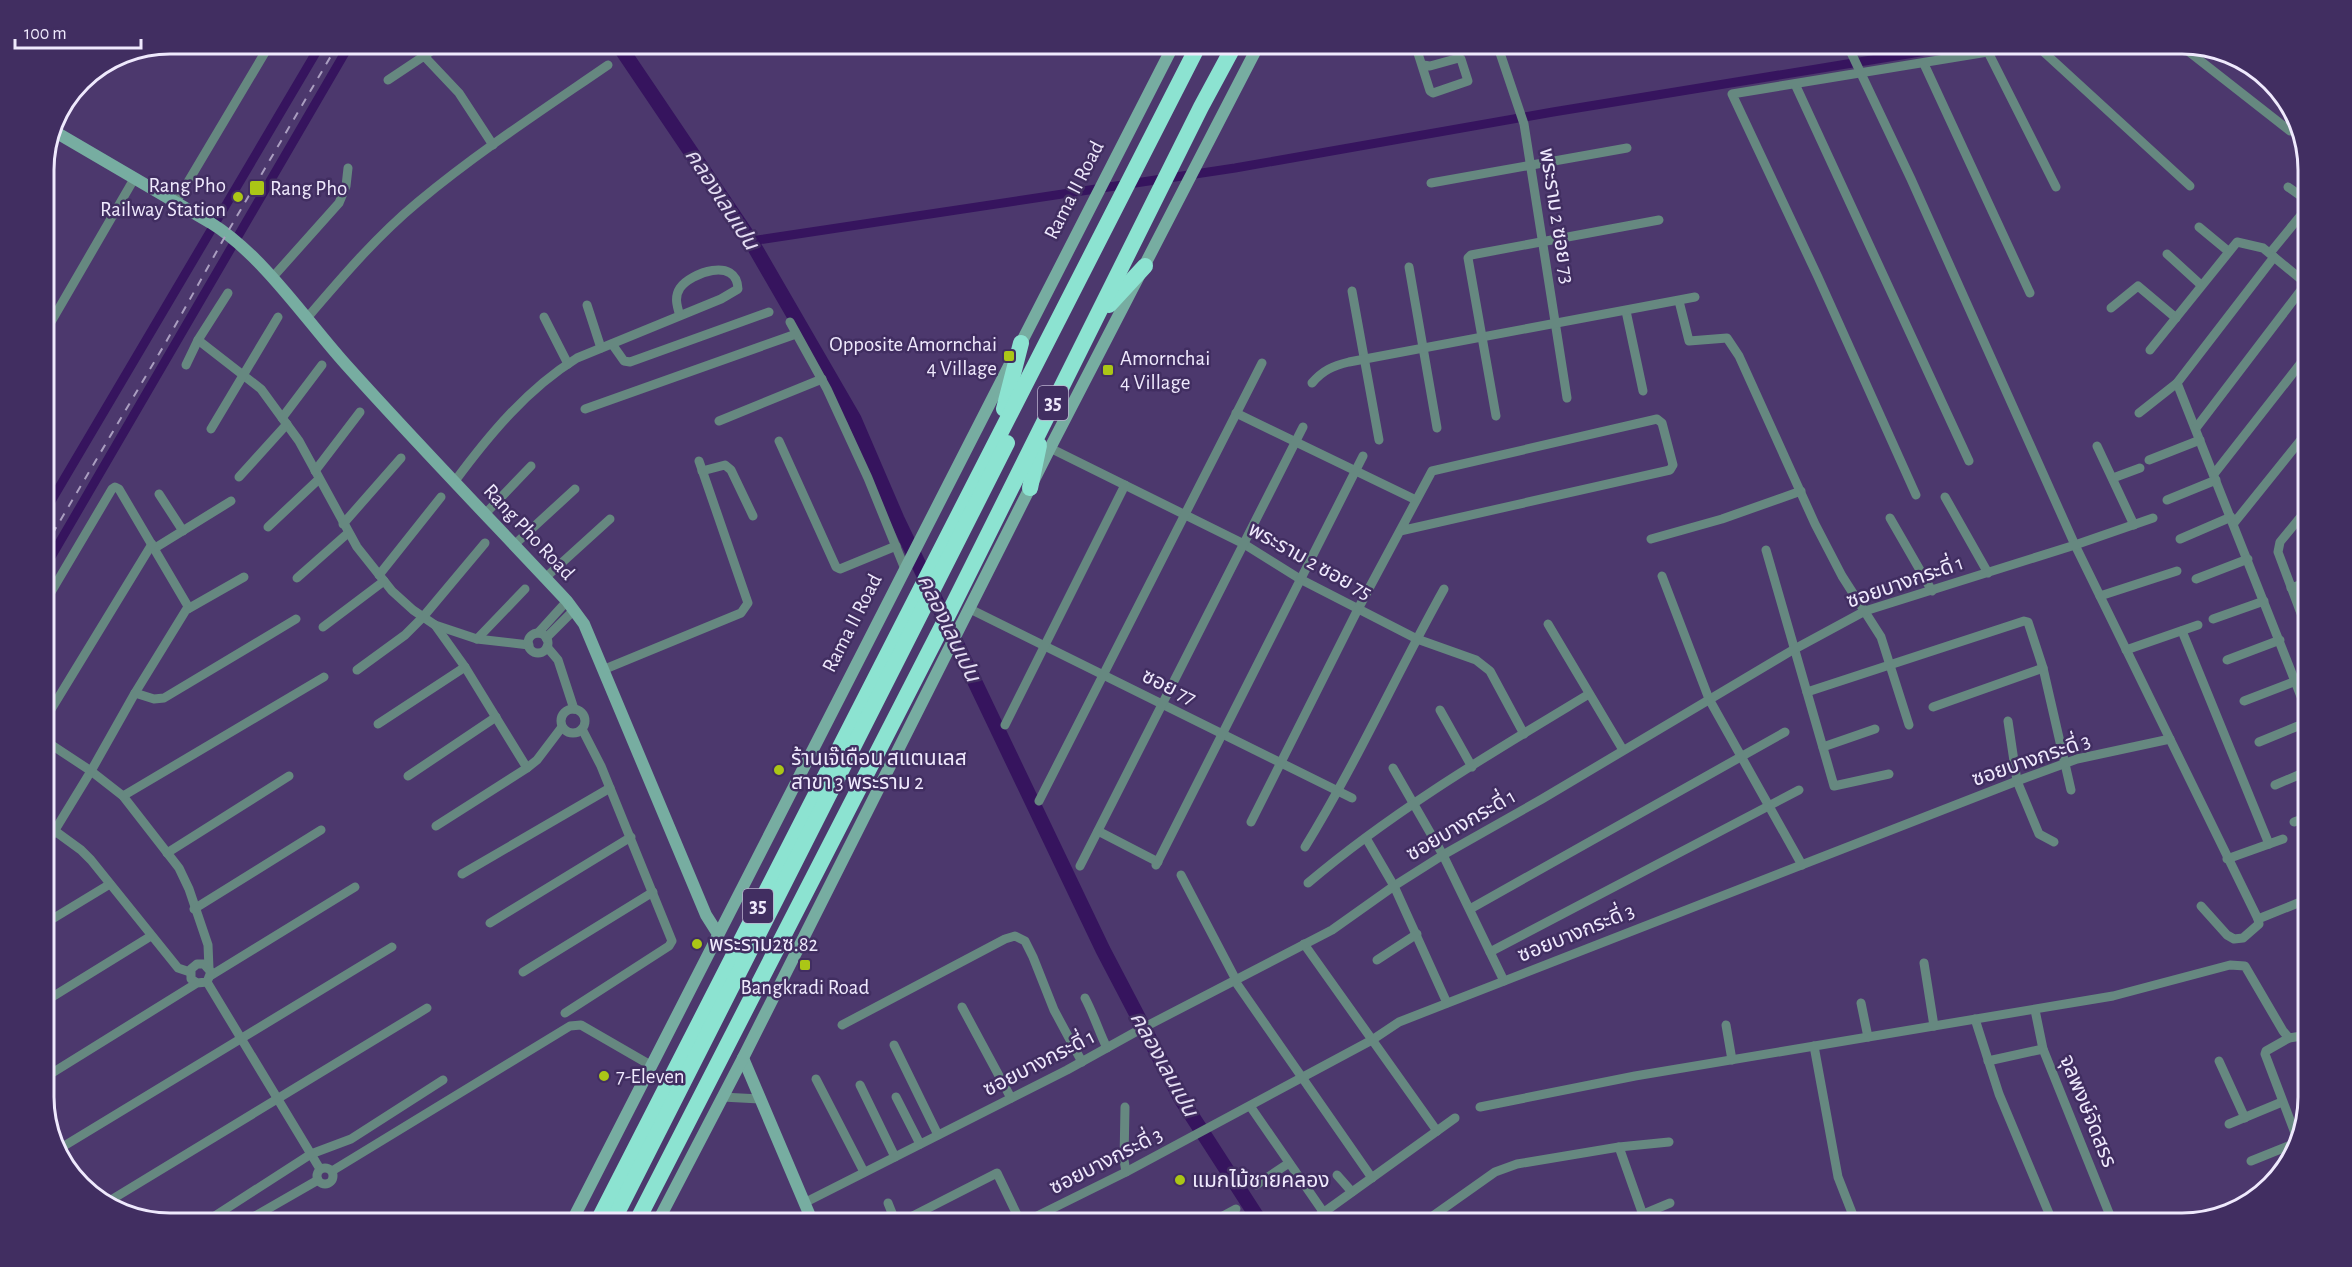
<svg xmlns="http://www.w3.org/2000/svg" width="2352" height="1267" viewBox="0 0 2352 1267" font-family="'Alegreya Sans','Noto Sans Thai',sans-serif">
<rect width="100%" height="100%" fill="#4c386d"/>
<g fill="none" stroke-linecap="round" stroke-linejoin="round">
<g stroke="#36145e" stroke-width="9">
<polyline points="751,241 1235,168 1553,112 1969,44"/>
<polyline points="44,513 321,44"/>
<polyline points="44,569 350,44"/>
</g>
<polyline stroke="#36145e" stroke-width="15" points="618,44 751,241 854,419 897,519 1103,950 1181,1099 1261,1223"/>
<g stroke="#668880" stroke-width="9">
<polyline points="1415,44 1430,91 1433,93 1468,81 1461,59 1459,58 1430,66 1423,65"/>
<polyline points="1497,44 1524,124 1567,398"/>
<polyline points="1847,44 1911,179 2075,545 2258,919 2259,924 2243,938 2234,939 2227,935 2201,906"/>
<polyline points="2035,44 2190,186"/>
<polyline points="2179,44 2290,131"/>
<polyline points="1988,52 2056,187"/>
<polyline points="424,56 441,44"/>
<polyline points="1924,64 2030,293"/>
<polyline points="388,80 424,56 459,93 493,145"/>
<polyline points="1795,84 1969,461"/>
<polyline points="1431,183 1627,148"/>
<polyline points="2288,187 2308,201"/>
<polyline points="176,202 270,44"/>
<polyline points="2199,227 2228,251"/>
<polyline points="2270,253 2306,209"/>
<polyline points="2167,254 2201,285"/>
<polyline points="1409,267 1437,428"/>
<polyline points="272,278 339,203 346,186 348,168"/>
<polyline points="1352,291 1379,440"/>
<polyline points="1679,301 1689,341 1727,338 1739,356 1815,524 1842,576 1881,637 1909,725"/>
<polyline points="587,305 601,348"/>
<polyline points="2111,308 2138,286 2176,318"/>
<polyline points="1626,311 1643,391"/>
<polyline points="544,317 568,364"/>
<path d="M307 318C342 277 377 236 418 202 478 152 544 109 608 65"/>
<polyline points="790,322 827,389 868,478 905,569"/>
<polyline points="44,334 134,179"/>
<polyline points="198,340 261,389 299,441 357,547 392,591 413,610 435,625 477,639 529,645"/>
<polyline points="612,344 624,361 630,362 769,312"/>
<polyline points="2150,350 2237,242 2263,248 2308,285"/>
<polyline points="186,365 198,340 228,293"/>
<path d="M1312 383C1323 370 1333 366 1349 362L1695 297"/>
<polyline points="2177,383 2308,714"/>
<polyline points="585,409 796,334"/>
<polyline points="1236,413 1416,500"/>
<polyline points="2139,413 2177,383 2274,257"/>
<polyline points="1496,416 1468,258 1471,255 1659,220"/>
<polyline points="282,418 322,365"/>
<polyline points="719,421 822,379"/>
<polyline points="2196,428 2308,281"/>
<polyline points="211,429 278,317"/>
<polyline points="779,441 836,567 840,569 896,546"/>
<polyline points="2097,446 2134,525"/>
<polyline points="1050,448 1244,544 1300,579 1417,639 1476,660 1490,671 1524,734"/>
<polyline points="2149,460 2200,440"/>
<polyline points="315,471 360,412"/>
<polyline points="702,471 725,465 731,470 753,516"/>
<polyline points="2214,474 2308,354"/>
<polyline points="239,477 287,424"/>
<polyline points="2113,478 2140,468"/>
<path d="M455 481C489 435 527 389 577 358L721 299 738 289C737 256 690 273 680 288 674 297 677 306 680 316"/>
<polyline points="159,494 183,531"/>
<polyline points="1916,495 1818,277 1732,94 2036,44"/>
<polyline points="1945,497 1988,573"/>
<polyline points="2167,500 2216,480"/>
<polyline points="2308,508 2280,542 2278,552 2308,632"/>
<polyline points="485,514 531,466"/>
<polyline points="1890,518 1932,591"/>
<polyline points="2234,523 2308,431"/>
<polyline points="343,524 401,458"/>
<polyline points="268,527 319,479"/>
<polyline points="1651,539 1722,519 1801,491"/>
<polyline points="2180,539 2231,517"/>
<polyline points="514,545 575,489"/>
<polyline points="155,548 231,501"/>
<polyline points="1766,550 1834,786 1889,774"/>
<polyline points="379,575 441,497"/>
<polyline points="1662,576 1709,699 1802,865"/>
<polyline points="297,578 348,533"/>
<polyline points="545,578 610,519"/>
<polyline points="2196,579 2248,559"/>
<polyline points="2291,588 2308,582"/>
<polyline points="2100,596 2177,571"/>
<polyline points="44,604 112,489 115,487 119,489 189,608"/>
<polyline points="970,609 1352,798"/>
<polyline points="2213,619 2264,601"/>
<polyline points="1548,624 1623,750"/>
<polyline points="435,625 465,667 527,768"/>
<polyline points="323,627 384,581"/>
<polyline points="2182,631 2269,844"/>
<polyline points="538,633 567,601"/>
<circle cx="538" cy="643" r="10"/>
<polyline points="546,638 574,610"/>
<polyline points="477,639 525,589"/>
<polyline points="547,647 558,660 574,709"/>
<polyline points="2126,650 2198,625"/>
<polyline points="2227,660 2280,640"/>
<polyline points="605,669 741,613 748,603 699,461"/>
<polyline points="357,670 405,635 423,617 485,543"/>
<polyline points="1807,692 2024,621 2028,622 2043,668 2071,790"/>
<polyline points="135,693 186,610 244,577"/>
<polyline points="2244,701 2296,681"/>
<polyline points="1933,707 2043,668"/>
<circle cx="573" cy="721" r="12"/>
<polyline points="1440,710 1472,767"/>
<polyline points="44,721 152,544"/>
<polyline points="2008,721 2017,781 2039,834 2054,842"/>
<polyline points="378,724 465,667"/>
<polyline points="1005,725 1125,485"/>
<polyline points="44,740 91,771 123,796 179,868 189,889 208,945 209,969"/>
<polyline points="2259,742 2308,722"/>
<polyline points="1823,747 1875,729"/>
<polyline points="1393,768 1443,855 1504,981"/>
<polyline points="408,776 496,717"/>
<polyline points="2275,785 2308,771"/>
<polyline points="123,796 324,677"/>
<polyline points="1039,801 1262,363"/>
<polyline points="1251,822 1358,609 1432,471 1657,419 1662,423 1673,465 1670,470 1400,531"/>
<polyline points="2294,822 2308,817"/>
<polyline points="44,823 81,850 91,860 178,968 190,972"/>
<polyline points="436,826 527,768 537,760 562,727"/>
<polyline points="1098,831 1158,862"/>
<polyline points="1366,838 1394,886 1447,1003"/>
<path d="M1305 847C1356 764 1396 675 1444 589"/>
<polyline points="44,848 91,771 135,693 154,699 164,698 296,619"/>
<polyline points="167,853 289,776"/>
<polyline points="2227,859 2283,839"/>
<polyline points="2307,863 2308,863"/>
<polyline points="1156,865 1363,456"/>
<polyline points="1080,866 1303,427"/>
<polyline points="462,874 610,788"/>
<polyline points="1181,875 1236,980"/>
<path d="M1308 883C1394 810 1493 752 1589 694"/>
<polyline points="194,909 321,830"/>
<polyline points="1470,909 1785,732"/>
<polyline points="2258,919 2303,901"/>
<polyline points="490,923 631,837"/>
<polyline points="44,924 110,884"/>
<polyline points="1304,944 1437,1131"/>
<polyline points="1490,952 1799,790"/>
<polyline points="1377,960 1417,934"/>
<polyline points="1924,963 1934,1026"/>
<polyline points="523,972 653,892"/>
<polyline points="210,976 355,887"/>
<polyline points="1235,981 1372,1178"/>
<polyline points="207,982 320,1169"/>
<path d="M1085 998C1094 1015 1099 1032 1107 1048"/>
<polyline points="44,1002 151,936"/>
<polyline points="1861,1003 1868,1037"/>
<polyline points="962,1007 1011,1098"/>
<polyline points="2035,1010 2043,1049 2113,1223"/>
<polyline points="565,1013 669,946 672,941 601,766 582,729"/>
<polyline points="1975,1019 1999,1094 2053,1223"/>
<polyline points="842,1025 1005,939 1015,936 1025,941 1033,957 1054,1010 1082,1062"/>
<polyline points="1726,1025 1732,1060"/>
<polyline points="894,1045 938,1135"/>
<polyline points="1814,1046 1838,1177 1856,1223"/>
<polyline points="1988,1061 2043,1049"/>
<polyline points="2219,1061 2245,1118"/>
<polyline points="44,1078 197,983 207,982 211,972 204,964 197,964 191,969 191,979 197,983"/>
<polyline points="816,1079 864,1172"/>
<polyline points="860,1085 895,1157"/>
<polyline points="722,1097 760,1099"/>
<polyline points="896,1097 920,1144"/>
<polyline points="1250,1106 1324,1213"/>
<polyline points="1125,1107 1124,1160 1126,1172"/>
<polyline points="1480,1107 1635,1076 2113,996 2230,965 2245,966 2283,1031 2289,1038"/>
<polyline points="2229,1124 2282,1102"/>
<polyline points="2298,1141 2265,1054 2266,1051 2289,1038 2308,1035"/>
<polyline points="1619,1147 1643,1215"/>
<polyline points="59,1149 392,947"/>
<polyline points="2251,1161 2298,1142"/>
<circle cx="325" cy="1176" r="8"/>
<polyline points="332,1171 570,1026 581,1025 652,1066"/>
<polyline points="1337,1175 1352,1192"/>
<polyline points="1256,1185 1289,1163"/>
<polyline points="106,1203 427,1008"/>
<polyline points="804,1203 1067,1070 1139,1030 1332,930 1394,886 1443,855 1542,799 1791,651 1865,611 2075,545 2153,518"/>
<polyline points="888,1203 896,1223"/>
<polyline points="204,1223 311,1154 351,1139 443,1080"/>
<polyline points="243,1223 318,1180"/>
<polyline points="899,1223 997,1173 1021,1223"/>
<polyline points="1023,1223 1126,1172 1372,1040 1399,1022 2017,781 2077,759 2170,739"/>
<polyline points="1210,1223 1236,1209"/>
<polyline points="1309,1223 1455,1118"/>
<polyline points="1423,1223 1495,1172 1517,1164 1619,1147 1669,1142"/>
<polyline points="1622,1223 1670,1203"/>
</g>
<g stroke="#77ada1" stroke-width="12">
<path d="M52 130 211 223C264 256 307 322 349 368 420 447 494 523 567 601L584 624 706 915 718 934"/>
<polyline points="1018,349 1174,44"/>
<polyline points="743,1058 813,1223"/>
<polyline points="571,1223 1010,364"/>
<polyline points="657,1223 743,1058 1050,448 1259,44"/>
</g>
<g stroke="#8ce3d1" stroke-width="16">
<polyline points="1109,305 1145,266"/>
<polyline points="1004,409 1021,343"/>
<polyline points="1030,488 1039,445"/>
<polyline points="597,1223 1199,44"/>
<polyline points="612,1223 1007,443"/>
<polyline points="636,1223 951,609 1201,107 1235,44"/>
</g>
<polyline stroke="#aa9ec0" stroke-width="2" stroke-dasharray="8 8" stroke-linecap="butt" points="44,548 166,342 227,233 338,44"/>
</g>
<g fill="#abc616" stroke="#412e61" stroke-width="2">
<rect x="249" y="180" width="16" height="16" rx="3"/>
<circle cx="238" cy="197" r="6"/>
<rect x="1003" y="350" width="12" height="12" rx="3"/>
<rect x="1102" y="364" width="12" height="12" rx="3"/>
<circle cx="779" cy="770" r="6"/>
<circle cx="697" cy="944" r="6"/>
<rect x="799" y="959" width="12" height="12" rx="3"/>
<circle cx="604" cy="1076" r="6"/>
<circle cx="1180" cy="1180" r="6"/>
</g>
<g text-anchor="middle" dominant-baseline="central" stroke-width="5" stroke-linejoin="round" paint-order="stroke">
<g fill="#412e61" stroke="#bbb1ce" stroke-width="1.5">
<rect x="1038" y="386" width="30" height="34" rx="4.5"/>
<rect x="743" y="889" width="30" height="34" rx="4.5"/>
</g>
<g font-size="20" font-weight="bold" fill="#efe9fd">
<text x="1053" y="403">35</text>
<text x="758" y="906">35</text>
</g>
<g font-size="21" fill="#efe9fd" stroke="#412e61" text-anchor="start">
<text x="226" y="185" text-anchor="end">Rang Pho<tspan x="226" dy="24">Railway Station</tspan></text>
<text x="270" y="188">Rang Pho</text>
<text x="997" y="344" text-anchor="end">Opposite Amornchai<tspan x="997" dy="24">4 Village</tspan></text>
<text x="1120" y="358">Amornchai<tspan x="1120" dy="24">4 Village</tspan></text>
<text x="791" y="758">ร้านเจ๊เดือน สแตนเลส<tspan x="791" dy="24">สาขา 3 พระราม 2</tspan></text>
<text x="709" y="944">พระราม2ซ.82</text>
<text x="805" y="987" text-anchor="middle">Bangkradi Road</text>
<text x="616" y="1076">7-Eleven</text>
<text x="1192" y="1180">แมกไม้ชายคลอง</text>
</g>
<g font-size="21" fill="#efe9fd" stroke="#412e61">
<text transform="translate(1074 190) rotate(-63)">Rama II Road</text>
<text transform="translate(1557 216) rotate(81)">พระราม 2 ซอย 73</text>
<text transform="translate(529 532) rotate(47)">Rang Pho Road</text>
<text transform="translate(1310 561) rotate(29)">พระราม 2 ซอย 75</text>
<text transform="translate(1905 582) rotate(-19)">ซอยบางกระดี่ 1</text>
<text transform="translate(852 623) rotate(-63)">Rama II Road</text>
<text transform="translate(1169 687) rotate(26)">ซอย 77</text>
<text transform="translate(2031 760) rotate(-19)">ซอยบางกระดี่ 3</text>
<text transform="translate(1461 825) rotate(-30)">ซอยบางกระดี่ 1</text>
<text transform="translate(1576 933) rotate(-22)">ซอยบางกระดี่ 3</text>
<text transform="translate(1039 1063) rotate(-27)">ซอยบางกระดี่ 1</text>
<text transform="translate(2088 1111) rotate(68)">จุลพงษ์จัดสรร</text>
<text transform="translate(1106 1161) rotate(-27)">ซอยบางกระดี่ 3</text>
</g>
<g font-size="22" font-style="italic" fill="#e4ddf3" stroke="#412e61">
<text transform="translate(722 199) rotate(57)">คลองเลนเปน</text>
<text transform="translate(949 628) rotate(64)">คลองเลนเปน</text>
<text transform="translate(1164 1064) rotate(61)">คลองเลนเปน</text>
</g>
</g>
<path d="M0 0H2352V1267H0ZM170 54H2182A116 116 0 0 1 2298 170V1097A116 116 0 0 1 2182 1213H170A116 116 0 0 1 54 1097V170A116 116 0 0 1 170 54Z" fill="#412e61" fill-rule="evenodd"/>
<path fill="none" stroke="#efe9fd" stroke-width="3" d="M170 54H2182A116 116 0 0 1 2298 170V1097A116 116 0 0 1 2182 1213H170A116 116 0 0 1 54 1097V170A116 116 0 0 1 170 54Z"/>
<path d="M15 39v9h126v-9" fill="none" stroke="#efe9fd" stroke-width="3"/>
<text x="24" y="39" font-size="18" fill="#efe9fd" stroke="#412e61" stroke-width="4.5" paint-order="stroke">100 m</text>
</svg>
